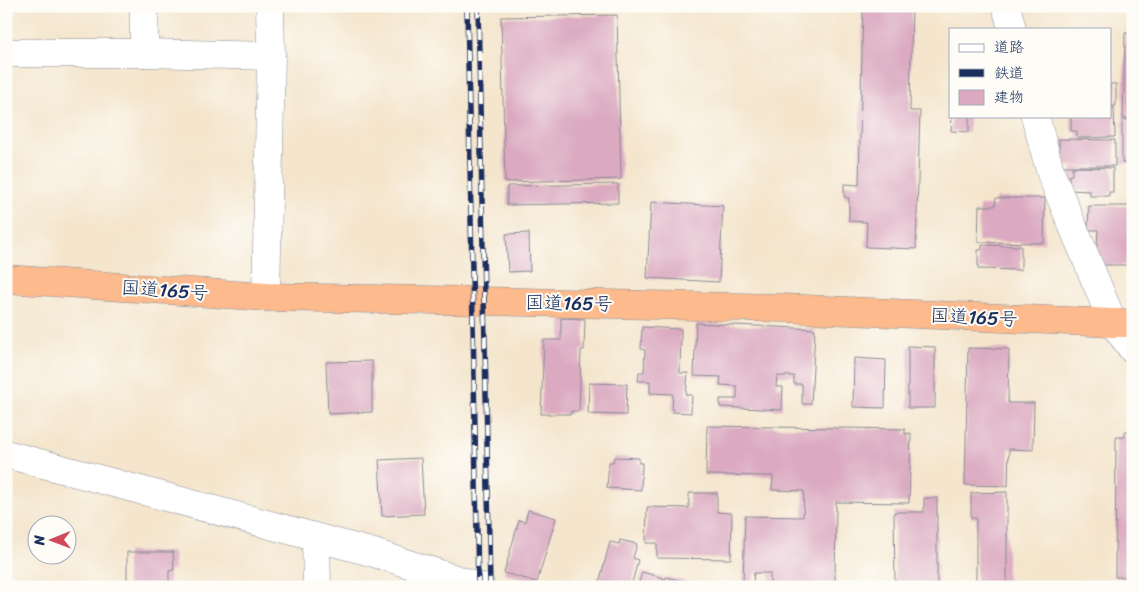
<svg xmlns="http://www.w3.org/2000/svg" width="1139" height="593" viewBox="0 0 1139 593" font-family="Sriracha,'Klee One',sans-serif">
<rect width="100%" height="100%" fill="#fdfcf7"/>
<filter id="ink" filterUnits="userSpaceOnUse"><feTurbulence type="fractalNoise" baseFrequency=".02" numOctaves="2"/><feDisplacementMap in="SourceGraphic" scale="10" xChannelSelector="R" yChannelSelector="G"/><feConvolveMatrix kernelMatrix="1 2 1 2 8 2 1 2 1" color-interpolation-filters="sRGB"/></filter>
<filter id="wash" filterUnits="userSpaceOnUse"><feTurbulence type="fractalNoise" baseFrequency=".0096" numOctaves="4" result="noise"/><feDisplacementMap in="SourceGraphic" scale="20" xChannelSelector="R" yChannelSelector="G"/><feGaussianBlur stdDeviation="1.12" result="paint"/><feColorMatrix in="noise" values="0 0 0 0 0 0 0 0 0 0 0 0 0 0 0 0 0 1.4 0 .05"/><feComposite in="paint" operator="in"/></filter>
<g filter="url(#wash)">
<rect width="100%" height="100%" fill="#f4e5cc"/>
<g id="blocks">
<g fill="#dbaac1">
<polygon points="863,6 912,6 910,111 920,111 916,249 866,247 867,222 849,221 849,198 844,197 844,184 859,185"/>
<polygon points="617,15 621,179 505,182 501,17"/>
<polygon points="1125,33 1133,33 1133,119 1123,118"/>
<polygon points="1110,84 1116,84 1116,106 1110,107"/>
<polygon points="1110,108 1114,108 1115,137 1077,138 1077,131 1071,131 1071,116 1110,116"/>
<polygon points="952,116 969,116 969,132 951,131"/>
<rect x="1122" y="120" width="11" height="43"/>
<polygon points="1059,139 1115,140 1115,166 1059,166"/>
<polygon points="1072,167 1113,168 1113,192 1109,192 1109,196 1090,196 1090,191 1069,190 1069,175 1072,175"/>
<polygon points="618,184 618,203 507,205 507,186"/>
<polygon points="996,198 1045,198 1044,243 978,242 979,206 995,206"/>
<polygon points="651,202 723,206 719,282 647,278"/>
<polygon points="1089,206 1133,206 1133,265 1095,265 1095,247 1097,247 1098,230 1088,230"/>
<polygon points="529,233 530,271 508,272 506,234"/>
<polygon points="982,245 1021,246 1021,270 978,269 978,250 982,250"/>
<polygon points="561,318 585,319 584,350 581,350 579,411 571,411 571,414 541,414 544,340 561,340"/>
<polygon points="696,323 815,329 811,404 802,404 802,384 794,384 794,376 777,376 776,387 783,387 782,410 720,407 720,399 737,399 737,386 720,385 721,377 694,376"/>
<polygon points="642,327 681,329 680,373 688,373 686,395 692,395 691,413 672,412 673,394 650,393 650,381 638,381 639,372 644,372 645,350 641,349"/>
<polygon points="908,346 935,347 935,408 908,408"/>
<polygon points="968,348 1009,349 1008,403 1034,403 1033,450 1009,449 1008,486 965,485"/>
<polygon points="854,358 886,360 885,408 853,407"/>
<polygon points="372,361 372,412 328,414 326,362"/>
<polygon points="589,383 627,384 626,415 588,414"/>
<polygon points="707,426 905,429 905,434 911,433 909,503 836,502 835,585 818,584 818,587 770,587 770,573 754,573 753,583 743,583 745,516 803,517 804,491 772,490 773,476 706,475"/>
<polygon points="1125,431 1133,431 1133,577 1115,577 1116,437 1125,437"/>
<polygon points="614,457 639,458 639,463 642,463 641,490 607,488 609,462 613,462"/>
<polygon points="421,458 424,514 382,516 379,460"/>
<polygon points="1007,492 1007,587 976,587 976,518 971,518 971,493"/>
<polygon points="689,493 717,493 717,512 732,513 731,559 657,558 657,543 646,543 647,507 689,508"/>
<polygon points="924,498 937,498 937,587 895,587 894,512 924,512"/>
<polygon points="528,510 556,518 537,582 504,573 519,520 525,522"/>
<polygon points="620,540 637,544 633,558 638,560 631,587 598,587 610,542 619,544"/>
<polygon points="127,552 173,552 174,570 169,571 169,584 175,584 175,587 127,587"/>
<polygon points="642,572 664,578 662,587 638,587"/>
<polygon points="666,577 703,586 703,587 664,587"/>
</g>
</g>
</g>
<g filter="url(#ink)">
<use href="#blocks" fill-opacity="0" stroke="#888a95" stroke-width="1"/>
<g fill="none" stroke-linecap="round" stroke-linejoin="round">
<defs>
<g id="minor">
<polyline points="144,6 144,53"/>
<polyline points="1006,6 1012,29"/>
<polyline points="6,53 144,53 271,56"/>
<polyline points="1035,116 1051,174 1113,323 1133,350"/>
<polyline points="266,297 271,56 270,6"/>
<polyline points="6,454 374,553 481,587"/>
<polyline points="316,538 317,587"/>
</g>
<polyline id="highway" points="6,279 266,297 484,301 783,308 1113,323 1133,323"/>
</defs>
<use href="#minor" stroke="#888a95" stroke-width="29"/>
<use href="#highway" stroke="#888a95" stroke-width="29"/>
<use href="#minor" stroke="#fff" stroke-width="28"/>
<use href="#highway" stroke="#fcba8d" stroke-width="28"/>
<defs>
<g id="rail">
<polyline points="467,6 478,587"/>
<polyline points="478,6 490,587"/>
</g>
</defs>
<use href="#rail" stroke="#1b2f5e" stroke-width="5.5"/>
<use href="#rail" stroke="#fdfcf7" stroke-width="4" stroke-dasharray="11" stroke-linecap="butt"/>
</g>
</g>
<g text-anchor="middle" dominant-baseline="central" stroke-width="4" stroke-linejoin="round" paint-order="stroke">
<g font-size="19" fill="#1b2f5e" stroke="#fdfcf7">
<text transform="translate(165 290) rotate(4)">国道165号</text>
<text transform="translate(569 303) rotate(1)">国道165号</text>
<text transform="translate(974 317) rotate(3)">国道165号</text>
</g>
</g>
<rect width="1139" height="593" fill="none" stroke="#fdfcf7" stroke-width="25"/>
<rect x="949" y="28" width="162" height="90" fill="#fdfcf7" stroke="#a3aaba"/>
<rect x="959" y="44" width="25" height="8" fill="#ffffff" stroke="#a3aaba"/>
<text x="994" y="52" font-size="15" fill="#1b2f5e">道路</text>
<rect x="959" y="69" width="25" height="8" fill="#1b2f5e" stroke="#a3aaba"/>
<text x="994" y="78" font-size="15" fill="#1b2f5e">鉄道</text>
<rect x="959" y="90" width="25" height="15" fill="#dbaac1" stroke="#a3aaba"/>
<text x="994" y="102" font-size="15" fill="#1b2f5e">建物</text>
<g transform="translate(52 540) rotate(269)"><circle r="24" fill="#fdfcf7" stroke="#a3aaba"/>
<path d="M0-4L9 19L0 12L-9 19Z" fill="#d1495b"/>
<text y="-8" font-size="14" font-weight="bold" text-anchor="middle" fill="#1b2f5e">N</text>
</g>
</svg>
